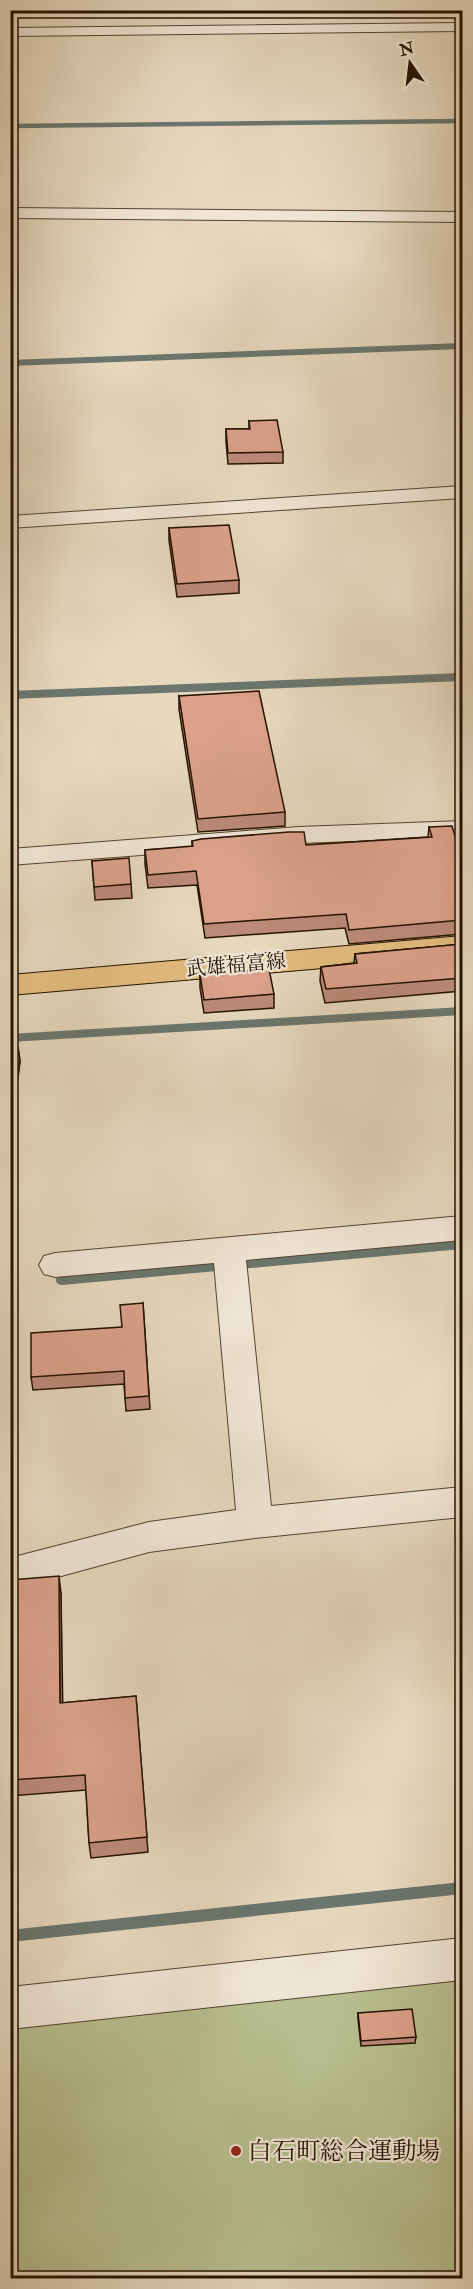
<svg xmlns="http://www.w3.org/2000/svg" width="473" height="2289" viewBox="0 0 473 2289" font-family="'IM FELL Double Pica','Noto Serif JP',serif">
<rect width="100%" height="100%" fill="#e6d7bd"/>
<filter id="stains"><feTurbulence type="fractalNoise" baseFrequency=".00333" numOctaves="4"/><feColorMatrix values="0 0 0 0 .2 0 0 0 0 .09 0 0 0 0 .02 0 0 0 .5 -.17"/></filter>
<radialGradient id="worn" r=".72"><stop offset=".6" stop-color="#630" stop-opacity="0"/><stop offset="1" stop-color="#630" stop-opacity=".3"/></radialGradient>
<polygon fill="#b7be8f" stroke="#6e6848" stroke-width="1.5" points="462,1976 462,2278 11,2278 10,2023"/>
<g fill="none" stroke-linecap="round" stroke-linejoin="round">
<polyline stroke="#6a766e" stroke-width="4.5" points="10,126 462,121"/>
<polyline stroke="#6a766e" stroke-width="6" points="10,363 462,346"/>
<g stroke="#6a766e" stroke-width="8">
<polyline points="10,695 462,677"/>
<polyline points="10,1038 462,1011"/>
</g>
<polyline stroke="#6a766e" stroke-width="10" points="61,1280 462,1244"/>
<polyline stroke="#6a766e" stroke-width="12" points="10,1936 462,1888"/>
<defs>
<g id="minor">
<polygon points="462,23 462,31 10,36 10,28"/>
<polygon points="10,208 462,212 462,222 10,218"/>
<polygon points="462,486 462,498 10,528 10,516"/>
<polygon points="462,821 462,837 299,843 10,865 10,849 299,827"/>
<polygon points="462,1216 462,1240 246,1260 271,1506 462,1487 462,1517 255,1538 149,1552 10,1590 10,1558 149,1522 236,1510 214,1263 55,1277 44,1274 39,1265 44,1256 55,1253"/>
<polygon points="462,1938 462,1980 10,2029 10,1987"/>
</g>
<polygon id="primary" points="462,936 462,956 10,995 10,975"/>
</defs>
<use href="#minor" stroke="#54432f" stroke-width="2"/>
<use href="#primary" stroke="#241200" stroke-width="2"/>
<use href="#minor" fill="#efe5d4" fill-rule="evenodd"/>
<use href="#primary" fill="#e3bc7e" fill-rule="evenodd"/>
</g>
<g fill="#bc8a78" stroke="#241200" stroke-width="1.5">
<polygon points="249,421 283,452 283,463 228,464 226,441 226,429 249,429"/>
<polygon points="169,528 239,580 239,593 177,597 169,540"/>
<polygon points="179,696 285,812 285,826 198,832 179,709"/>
<polygon points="429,827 457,843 462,842 462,934 349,944 345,928 205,938 197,885 148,888 145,864 145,850 192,847 192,841 306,845 428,837"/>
<polygon points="92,861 131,884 132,898 95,900"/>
<polygon points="462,944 462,991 325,1003 320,981 321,967 354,963 355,954"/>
<polygon points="200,974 274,994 274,1008 204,1013 200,988"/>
<polygon points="10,1022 13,1047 18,1047 20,1061 15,1101 10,1101"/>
<polygon points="143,1303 150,1409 126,1411 124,1384 33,1390 31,1377 122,1327"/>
<polygon points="10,1580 61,1593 62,1703 136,1696 148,1852 91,1858 89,1843 86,1790 10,1796"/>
<polygon points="358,2013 416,2037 415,2043 361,2046 358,2019"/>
</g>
<g fill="#997161" stroke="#241200" stroke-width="1.5">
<polygon points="18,1047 20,1061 15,1101 14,1087"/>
<polygon points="59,1576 61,1593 63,1719 60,1703"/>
</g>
<g fill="#dba18b" stroke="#241200" stroke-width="1.5">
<polygon points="277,420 283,452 228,453 226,429 250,429 249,421"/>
<polygon points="229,525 239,580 177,584 169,528"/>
<polygon points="259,691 285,812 198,819 179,696"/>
<polygon points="452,826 457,843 462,842 462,920 349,930 346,914 204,924 196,871 148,875 145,850 193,846 192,841 201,839 289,832 304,832 306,845 432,837 429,827"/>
<polygon points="129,858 131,884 94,887 92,861"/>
<polygon points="462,944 462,978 326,989 321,967 357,963 355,954"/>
<polygon points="269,969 274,994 204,1000 200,974"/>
<polygon points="10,1024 13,1047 18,1047 14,1087 10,1087"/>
<polygon points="143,1303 149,1396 125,1398 124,1371 31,1377 31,1333 122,1327 120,1305"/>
<polygon points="59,1576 60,1703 136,1696 147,1837 89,1843 85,1775 10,1780 10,1580"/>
<polygon points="412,2009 416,2037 361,2041 358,2013"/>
</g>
<circle fill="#8f2418" stroke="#efe5d4" stroke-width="2" cx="236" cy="2151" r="6"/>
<g text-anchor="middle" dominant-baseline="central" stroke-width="4.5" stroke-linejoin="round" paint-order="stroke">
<g font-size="20" fill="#241200" stroke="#efe5d4">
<text transform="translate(236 965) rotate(-5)">武雄福富線</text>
</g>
<g font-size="24" fill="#241200" stroke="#efe5d4" text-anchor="start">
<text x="248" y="2151">白石町総合運動場</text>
</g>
</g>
<rect width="473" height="2289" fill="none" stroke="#e6d7bd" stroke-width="36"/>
<rect x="12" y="12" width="449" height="2265" fill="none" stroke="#241200" stroke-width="3"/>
<rect x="18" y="18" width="437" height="2253" fill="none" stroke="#241200" stroke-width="1.5"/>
<g transform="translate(410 63) rotate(346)" stroke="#efe5d4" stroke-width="4.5" paint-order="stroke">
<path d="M0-4.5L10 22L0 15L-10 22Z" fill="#241200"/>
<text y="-9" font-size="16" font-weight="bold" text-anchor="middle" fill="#241200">N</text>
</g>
<rect width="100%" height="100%" filter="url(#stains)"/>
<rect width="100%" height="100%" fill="url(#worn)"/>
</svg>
